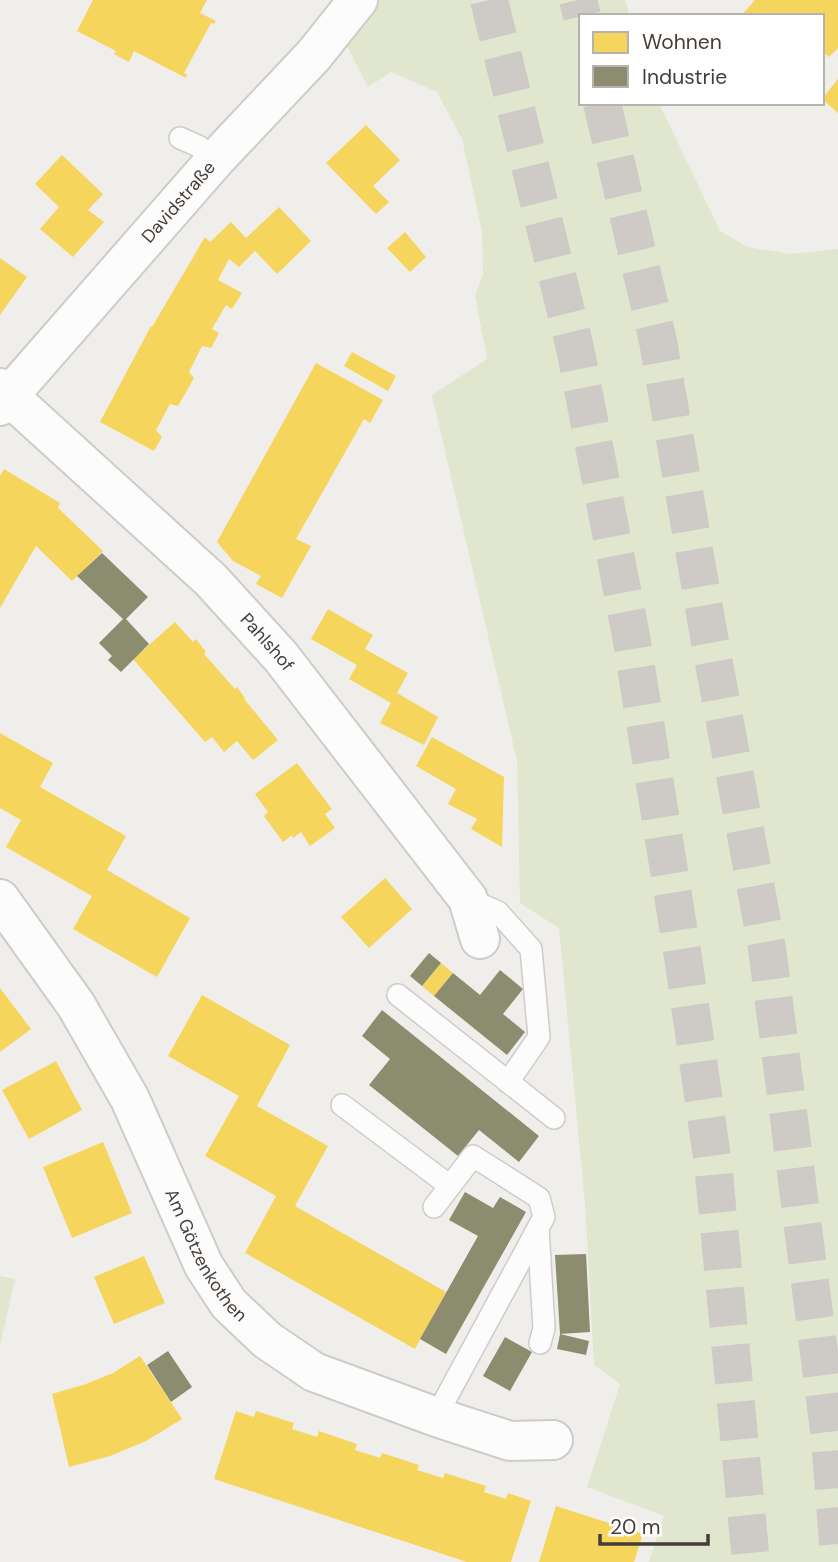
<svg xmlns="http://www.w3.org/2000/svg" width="838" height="1562" viewBox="0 0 838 1562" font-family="'DM Sans',sans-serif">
<rect width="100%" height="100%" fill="#f0eeeb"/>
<g fill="#e1e7ce">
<polygon points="362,0 625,0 630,16 581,16 581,103 659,103 720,231 748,247 790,254 838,249 838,1562 649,1562 664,1516 587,1487 620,1384 594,1365 585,1204 559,928 520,903 517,761 432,395 487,359 475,296 483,274 482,232 462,139 437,92 391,72 368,87 339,30"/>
<polygon points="0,1276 15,1279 0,1346"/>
</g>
<g fill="#f6d55c">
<polygon points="93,0 207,0 200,13 216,21 214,24 211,23 184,73 187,75 186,78 134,51 129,62 114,54 116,51 77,31"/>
<polygon points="755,0 838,0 838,48 829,57 822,51 822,16 741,16"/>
<polygon points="838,79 838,113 822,99"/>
<polygon points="366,125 400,160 373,186 389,202 376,214 326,163"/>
<polygon points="62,155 103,194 88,210 104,222 73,257 40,229 59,207 35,184"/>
<polygon points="279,207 311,241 277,274 255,251 239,267 229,259 218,280 242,293 232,309 226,305 212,329 219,333 211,348 202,346 189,372 194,378 178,406 170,404 156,430 162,437 154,451 100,422 151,326 152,327 205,237 210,242 231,222 246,238"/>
<polygon points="405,232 426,257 410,272 387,248"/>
<polygon points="0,258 27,277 0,315"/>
<polygon points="352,352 396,376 388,391 344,366"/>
<polygon points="316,363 383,400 370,423 364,419 296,539 311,546 282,598 256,584 261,576 233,561 217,542"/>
<polygon points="4,469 60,503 58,508 103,551 72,581 36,546 0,608 0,476"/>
<polygon points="328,609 373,635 365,649 408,673 397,693 438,717 424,745 380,723 391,703 349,679 357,665 311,639"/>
<polygon points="175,622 193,642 196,639 206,652 204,654 235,689 237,687 245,698 244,699 278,740 253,760 237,741 224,752 212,737 205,742 133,659"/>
<polygon points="0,733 53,763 40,787 126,836 107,870 190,918 157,977 73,929 92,896 6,847 21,820 0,808"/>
<polygon points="432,737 504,777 502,847 471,829 477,819 448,804 456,789 416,766"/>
<polygon points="297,763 332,809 325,814 335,828 310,846 301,832 293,838 292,835 283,842 264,816 268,812 255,794"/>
<polygon points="385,878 412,909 369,948 341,917"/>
<polygon points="441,963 453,973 434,996 422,986"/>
<polygon points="0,988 31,1029 0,1052"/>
<polygon points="202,995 290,1045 257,1106 328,1146 295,1206 446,1292 415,1349 245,1253 276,1196 205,1156 239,1096 168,1056"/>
<polygon points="56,1061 82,1110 29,1139 2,1090"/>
<polygon points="103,1142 132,1213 72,1238 43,1167"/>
<polygon points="144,1256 165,1303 114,1324 94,1277"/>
<polygon points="140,1356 182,1419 146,1441 110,1456 69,1467 52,1394 86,1384 113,1373"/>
<polygon points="236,1411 254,1417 256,1411 294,1423 292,1429 317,1437 319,1431 357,1444 355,1450 380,1458 382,1453 419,1465 417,1470 443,1478 445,1473 486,1486 484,1492 506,1499 508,1493 531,1501 511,1562 467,1562 214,1479"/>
<polygon points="556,1506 643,1534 634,1562 539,1562"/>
</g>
<g fill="#8c8c6e">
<polygon points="102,553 148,597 126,619 149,644 121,672 108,660 112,656 99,643 123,619 77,576"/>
<polygon points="429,953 441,963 422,986 410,976"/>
<polygon points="500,970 523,989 503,1014 525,1032 507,1055 434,996 453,973 480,995"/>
<polygon points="382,1010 539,1136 519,1162 479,1130 458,1156 369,1085 390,1059 362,1036"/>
<polygon points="465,1192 493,1208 500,1197 526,1212 446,1354 420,1339 478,1236 449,1220"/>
<polygon points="586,1254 590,1332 560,1334 555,1255"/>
<polygon points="560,1334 589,1341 586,1355 557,1349"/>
<polygon points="505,1337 532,1352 510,1391 483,1376"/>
<polygon points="168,1351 192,1387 171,1402 147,1365"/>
</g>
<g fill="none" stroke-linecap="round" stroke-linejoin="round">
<g stroke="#cecbc7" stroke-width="38" stroke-dasharray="38 19" stroke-linecap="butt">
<polyline points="489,0 575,348 631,636 683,957 713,1164 751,1562"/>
<polyline points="578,0 582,16"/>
<polyline points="602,103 658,341 710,642 767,948 830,1438 838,1544"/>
</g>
<defs>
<g id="lane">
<polyline points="180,138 198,146 216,159"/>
<polyline points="468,899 498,912 531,949 539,1037 508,1082"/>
<polyline points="398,995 554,1118"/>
<polyline points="342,1105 450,1186"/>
<polyline points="434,1207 473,1156 539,1198 544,1217 446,1398 439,1418"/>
<polyline points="538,1228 544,1328 540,1343"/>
</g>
<g id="street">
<path id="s1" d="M0 388 211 580 281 657 468 899 480 939"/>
<path id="s2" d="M0 406 216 159 314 55 358 0"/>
<path id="s3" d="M0 899 76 1005 130 1099 204 1266 229 1304 267 1340 314 1372 439 1418 510 1441 553 1440"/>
</g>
</defs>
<use href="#lane" stroke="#ceccc9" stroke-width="24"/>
<use href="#street" stroke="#ceccc9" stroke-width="42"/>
<use href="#lane" stroke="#fdfcfc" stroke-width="21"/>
<use href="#street" stroke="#fdfcfc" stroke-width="38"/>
</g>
<g text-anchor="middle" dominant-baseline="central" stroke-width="7" stroke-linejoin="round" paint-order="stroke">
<g font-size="18" fill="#453e38" stroke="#fff">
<text stroke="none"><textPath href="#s2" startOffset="271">Davidstraße</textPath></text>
<text stroke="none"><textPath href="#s1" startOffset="369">Pahlshof</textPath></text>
<text stroke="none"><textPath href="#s3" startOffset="413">Am Götzenkothen</textPath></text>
</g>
</g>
<rect x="579" y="14" width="245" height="91" fill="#ffffff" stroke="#b5b2af" stroke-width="2"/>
<rect x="593" y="32" width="35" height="21" fill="#f6d55c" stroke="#b5b2af" stroke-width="2"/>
<text x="642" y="49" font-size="21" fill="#453e38">Wohnen</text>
<rect x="593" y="66" width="35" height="21" fill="#8c8c6e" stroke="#b5b2af" stroke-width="2"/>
<text x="642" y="84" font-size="21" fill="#453e38">Industrie</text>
<path d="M600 1534v10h108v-10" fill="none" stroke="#453e38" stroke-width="3.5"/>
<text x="610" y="1534" font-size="21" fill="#453e38" stroke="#ffffff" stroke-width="5" paint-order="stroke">20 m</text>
</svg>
